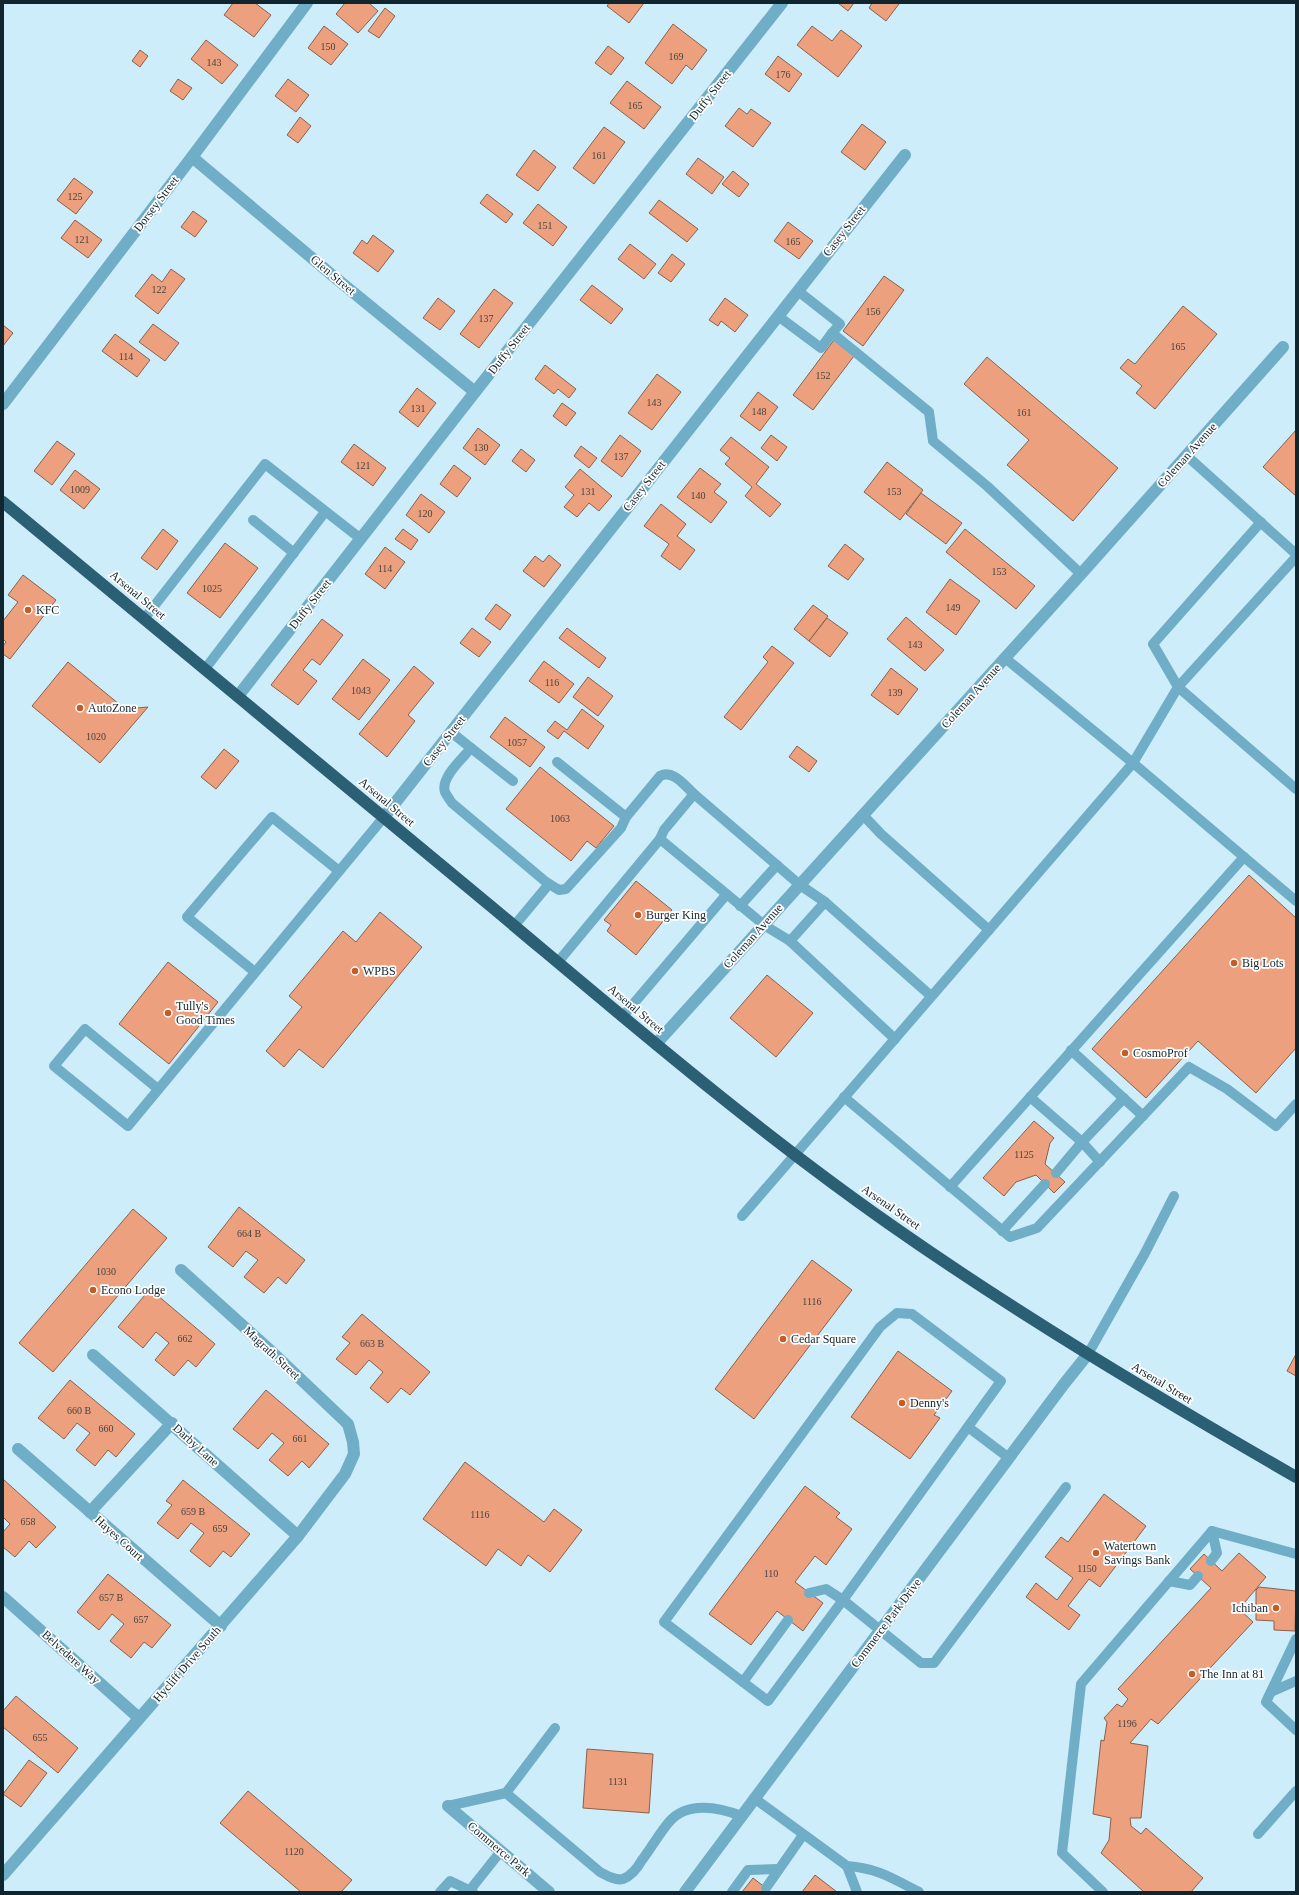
<svg xmlns="http://www.w3.org/2000/svg" width="1299" height="1895" viewBox="0 0 1299 1895" font-family="'Times New Roman',serif">
<rect width="100%" height="100%" fill="#ceedfa"/>
<g fill="#eca07d" stroke="#8a614d">
<polygon points="233,3 255,3 271,15 254,37 224,15"/>
<polygon points="345,3 369,3 378,11 358,33 336,14"/>
<polygon points="609,3 644,3 629,23 607,6"/>
<polygon points="838,3 854,3 848,11"/>
<polygon points="872,3 898,3 899,4 886,21 869,8"/>
<polygon points="385,8 395,16 379,38 368,31"/>
<polygon points="673,24 707,50 692,70 686,65 672,84 645,63"/>
<polygon points="324,26 348,44 331,65 308,48"/>
<polygon points="812,26 832,41 841,30 862,46 838,77 797,45"/>
<polygon points="206,40 238,65 222,84 191,59"/>
<polygon points="608,46 624,58 611,75 595,63"/>
<polygon points="140,50 148,56 140,67 132,61"/>
<polygon points="778,56 802,74 789,92 765,74"/>
<polygon points="178,79 192,88 183,100 170,91"/>
<polygon points="288,79 309,95 296,112 275,96"/>
<polygon points="627,81 661,107 644,129 610,103"/>
<polygon points="739,108 747,114 751,109 771,123 753,147 725,126"/>
<polygon points="300,117 311,126 298,143 287,135"/>
<polygon points="862,124 886,142 865,170 841,152"/>
<polygon points="604,127 625,142 594,184 573,168"/>
<polygon points="534,150 556,167 538,191 516,175"/>
<polygon points="698,158 724,177 712,194 686,174"/>
<polygon points="733,171 749,184 739,197 722,184"/>
<polygon points="74,178 93,192 76,214 57,200"/>
<polygon points="487,194 513,214 506,223 480,203"/>
<polygon points="659,200 698,229 687,242 649,213"/>
<polygon points="538,204 567,227 553,246 523,223"/>
<polygon points="193,211 207,221 195,237 181,227"/>
<polygon points="75,220 102,240 88,258 61,238"/>
<polygon points="788,222 813,241 799,259 774,241"/>
<polygon points="373,235 394,251 378,272 353,253 362,240 367,244"/>
<polygon points="630,244 656,264 644,279 618,259"/>
<polygon points="672,254 685,264 671,282 658,273"/>
<polygon points="171,269 185,279 158,314 135,296 152,274 162,282"/>
<polygon points="884,276 904,290 863,346 843,331"/>
<polygon points="592,285 623,309 611,324 580,300"/>
<polygon points="494,289 513,303 479,348 460,334"/>
<polygon points="438,298 455,311 440,330 423,318"/>
<polygon points="725,298 748,315 735,332 721,321 718,326 709,320"/>
<polygon points="1183,306 1217,334 1155,409 1136,393 1142,386 1120,368 1128,359 1135,364"/>
<polygon points="153,324 179,343 165,361 139,342"/>
<polygon points="3,325 13,333 3,346"/>
<polygon points="115,334 150,360 137,377 102,351"/>
<polygon points="834,340 854,356 813,410 793,395"/>
<polygon points="987,357 1118,468 1073,521 1007,465 1029,440 964,384"/>
<polygon points="545,365 576,389 569,398 558,389 554,394 535,379"/>
<polygon points="657,374 681,392 652,430 628,413"/>
<polygon points="417,388 436,403 418,427 399,412"/>
<polygon points="758,392 778,407 760,431 740,416"/>
<polygon points="562,403 576,413 566,426 553,416"/>
<polygon points="478,428 500,445 485,465 463,448"/>
<polygon points="1296,430 1296,496 1263,467"/>
<polygon points="620,435 641,451 622,477 601,461"/>
<polygon points="771,435 787,447 777,461 761,448"/>
<polygon points="731,437 769,467 756,484 781,504 770,517 745,496 752,487 725,464 730,458 720,450"/>
<polygon points="57,441 75,454 52,485 34,471"/>
<polygon points="354,444 386,468 373,486 341,462"/>
<polygon points="581,446 597,458 589,468 574,456"/>
<polygon points="521,449 535,460 526,472 512,461"/>
<polygon points="887,462 923,490 900,520 864,492"/>
<polygon points="454,465 471,478 457,497 440,484"/>
<polygon points="700,468 721,484 714,492 727,502 711,523 677,497"/>
<polygon points="580,469 612,496 599,511 589,503 577,517 564,507 574,495 565,487"/>
<polygon points="75,470 100,489 84,509 60,490"/>
<polygon points="921,493 962,523 946,544 906,514"/>
<polygon points="421,494 445,512 429,533 406,515"/>
<polygon points="661,504 686,524 677,536 695,550 680,570 661,556 669,544 644,526"/>
<polygon points="163,529 178,541 157,570 141,558"/>
<polygon points="403,529 418,540 411,550 395,539"/>
<polygon points="965,529 1035,586 1016,609 946,552"/>
<polygon points="225,543 258,568 220,618 187,593"/>
<polygon points="845,544 864,559 848,580 828,566"/>
<polygon points="385,547 405,562 385,589 365,574"/>
<polygon points="549,555 561,565 544,587 523,571 535,556 543,562"/>
<polygon points="23,575 56,600 10,659 3,654 3,646 6,642 3,639 3,621 18,602 8,595"/>
<polygon points="950,579 980,601 956,635 926,612"/>
<polygon points="496,604 511,615 500,630 485,619"/>
<polygon points="813,605 828,616 809,641 794,629"/>
<polygon points="906,617 944,650 925,671 887,639"/>
<polygon points="827,618 848,633 830,657 809,641"/>
<polygon points="322,619 343,635 320,665 312,659 303,670 317,681 298,705 271,685"/>
<polygon points="472,628 491,642 479,657 460,643"/>
<polygon points="567,628 606,658 599,668 559,638"/>
<polygon points="772,646 794,663 741,730 724,717 768,662 763,657"/>
<polygon points="363,659 390,680 359,720 332,699"/>
<polygon points="544,661 574,684 559,703 529,681"/>
<polygon points="68,662 125,709 148,707 100,763 32,706"/>
<polygon points="414,666 434,683 408,715 415,721 387,757 359,734"/>
<polygon points="891,668 918,689 898,715 871,695"/>
<polygon points="588,677 613,696 598,716 573,697"/>
<polygon points="582,709 604,726 588,749 564,731 558,739 547,731 555,721 567,730"/>
<polygon points="505,717 545,747 530,767 490,737"/>
<polygon points="797,746 817,761 809,772 789,757"/>
<polygon points="224,749 239,761 216,789 201,777"/>
<polygon points="540,767 614,826 596,848 587,841 571,861 506,809"/>
<polygon points="1249,875 1296,918 1296,1048 1256,1093 1198,1041 1146,1098 1092,1049"/>
<polygon points="636,881 672,910 636,955 607,931 611,925 604,920"/>
<polygon points="380,912 422,947 323,1068 299,1049 284,1067 266,1051 302,1007 289,996 343,931 356,942"/>
<polygon points="168,962 218,1002 169,1064 119,1024"/>
<polygon points="767,975 813,1013 776,1057 730,1018"/>
<polygon points="1034,1121 1054,1138 1050,1143 1045,1164 1065,1182 1054,1193 1036,1175 1016,1182 1004,1196 983,1178"/>
<polygon points="239,1207 305,1260 286,1284 278,1277 264,1293 244,1277 258,1260 246,1251 233,1267 208,1247"/>
<polygon points="133,1209 167,1238 53,1372 19,1343"/>
<polygon points="812,1260 852,1290 754,1419 715,1389"/>
<polygon points="150,1289 215,1344 196,1367 188,1360 174,1376 155,1360 169,1343 156,1332 143,1348 118,1327"/>
<polygon points="362,1314 430,1372 410,1395 401,1388 388,1403 370,1388 383,1372 369,1360 356,1375 336,1359 350,1343 342,1337"/>
<polygon points="898,1351 952,1391 934,1415 940,1418 910,1459 851,1417"/>
<polygon points="1296,1354 1296,1376 1287,1371"/>
<polygon points="70,1380 135,1434 116,1457 108,1450 95,1466 76,1450 90,1433 77,1423 64,1439 38,1418"/>
<polygon points="266,1390 329,1444 309,1468 302,1461 288,1476 269,1460 284,1443 272,1433 258,1449 233,1429"/>
<polygon points="465,1462 544,1522 554,1509 582,1530 550,1572 528,1555 521,1566 498,1549 486,1566 423,1519"/>
<polygon points="3,1479 56,1527 36,1548 29,1541 15,1557 3,1547 3,1532 10,1524 3,1517"/>
<polygon points="183,1480 250,1534 231,1557 223,1551 210,1567 190,1551 204,1533 191,1523 178,1539 157,1523 172,1505 166,1501"/>
<polygon points="805,1486 840,1513 836,1517 852,1529 826,1565 815,1556 795,1582 823,1603 803,1631 777,1611 751,1645 709,1614"/>
<polygon points="1104,1494 1146,1526 1100,1587 1089,1579 1068,1606 1080,1615 1069,1630 1026,1597 1036,1583 1057,1600 1073,1578 1045,1557 1061,1537 1068,1542"/>
<polygon points="1239,1553 1266,1577 1239,1609 1253,1622 1158,1724 1151,1719 1130,1743 1148,1746 1141,1818 1130,1818 1131,1826 1141,1834 1146,1828 1203,1878 1191,1892 1144,1892 1101,1853 1109,1840 1111,1818 1093,1814 1101,1740 1104,1741 1107,1722 1104,1718 1117,1704 1122,1707 1128,1699 1118,1689 1211,1588 1190,1569 1204,1554 1222,1571"/>
<polygon points="108,1574 171,1625 152,1648 144,1642 131,1658 110,1641 124,1624 112,1614 99,1630 77,1612"/>
<polygon points="1259,1587 1296,1591 1295,1631 1274,1630 1274,1621 1256,1620 1256,1590"/>
<polygon points="16,1696 78,1748 58,1773 3,1727 3,1711"/>
<polygon points="587,1749 653,1754 649,1813 583,1808"/>
<polygon points="29,1760 47,1773 21,1807 3,1794"/>
<polygon points="248,1791 352,1880 341,1892 301,1892 220,1823"/>
<polygon points="815,1875 837,1892 802,1892"/>
<polygon points="753,1878 771,1892 742,1892"/>
</g>
<g fill="none" stroke-linecap="round" stroke-linejoin="round">
<g stroke="#70aec7" stroke-width="10">
<polyline points="798,291 840,324 832,333"/>
<polyline points="778,316 821,348 832,333 929,412 933,441 987,486 1081,574"/>
<polyline points="1187,456 1296,554"/>
<polyline points="253,520 294,553"/>
<polyline points="1261,522 1153,644 1178,687 1296,789"/>
<polyline points="144,619 265,464 361,539"/>
<polyline points="1005,658 1133,763 1296,901"/>
<polyline points="205,669 325,512"/>
<path d="M451 732 471 748C463 758 440 778 445 792 447 796 450 800 452 803L546 882 559 890 566 889 621 828 626 817"/>
<polyline points="471,748 513,781"/>
<path d="M557 762 626 817 660 776C673 769 685 786 694 794"/>
<polyline points="863,815 881,834 989,930"/>
<polyline points="660,839 664,830 694,794 800,885 825,902"/>
<polyline points="740,906 777,865"/>
<polyline points="514,926 549,884"/>
<polyline points="558,962 660,839 764,925 790,941"/>
<polyline points="255,972 187,917 272,817 339,871"/>
<polyline points="623,1016 726,895"/>
<polyline points="895,1039 790,941 825,902 931,996"/>
<polyline points="1071,1050 1143,1116"/>
<polyline points="158,1089 85,1029 54,1066 128,1126 384,817"/>
<polyline points="844,1097 1010,1237 1037,1228 1189,1067 1227,1089 1276,1126 1296,1104"/>
<polyline points="1030,1097 1082,1142 1056,1173"/>
<polyline points="1100,1162 1082,1142 1124,1098"/>
<polyline points="950,1187 1244,857"/>
<polyline points="742,1216 1133,763 1178,687 1296,557"/>
<polyline points="1002,1231 1045,1184"/>
<polyline points="1088,1354 1145,1253 1174,1196"/>
<polyline points="968,1427 1009,1458"/>
<polyline points="1211,1561 1217,1553 1212,1531"/>
<polyline points="1169,1581 1190,1585 1198,1576"/>
<polyline points="809,1593 826,1589 843,1600 1001,1381 912,1314 897,1313 880,1327 664,1622 768,1701 843,1600 921,1663 934,1663 1066,1487"/>
<polyline points="1296,1639 1266,1702 1296,1730"/>
<polyline points="743,1682 788,1620"/>
<polyline points="1271,1692 1296,1681"/>
<polyline points="506,1793 555,1728"/>
<path d="M754 1798 847 1866C877 1868 892 1878 919 1892"/>
<path d="M448 1806 506 1793 600 1872C606 1875 615 1881 623 1879 631 1876 638 1867 642 1860 651 1848 659 1834 669 1822 687 1801 719 1807 741 1816"/>
<polyline points="1258,1834 1296,1791"/>
<polyline points="847,1866 857,1892"/>
<polyline points="766,1888 803,1835"/>
<polyline points="470,1890 501,1851"/>
<polyline points="440,1892 450,1881 473,1892"/>
<polyline points="732,1892 748,1870 779,1869"/>
<polyline points="1103,1892 1062,1853 1081,1684 1212,1531 1296,1554"/>
</g>
<g stroke="#70aec7" stroke-width="12">
<polyline points="192,157 332,275 475,392"/>
<polyline points="3,404 192,157 307,3"/>
<polyline points="238,696 475,392 782,3"/>
<polyline points="384,817 905,155"/>
<polyline points="656,1044 1081,574 1283,347"/>
<polyline points="93,1355 298,1536"/>
<polyline points="18,1449 221,1626"/>
<polyline points="90,1512 172,1423"/>
<polyline points="3,1597 139,1718"/>
<polyline points="448,1806 549,1892"/>
<polyline points="3,1875 298,1536 345,1474 354,1454 353,1442 348,1424 272,1352 181,1270"/>
<polyline points="685,1892 1064,1384 1088,1354"/>
</g>
<path stroke="#2a5f74" stroke-width="12" d="M3 502C166 638 330 772 493 908 621 1015 751 1127 888 1223 1019 1315 1157 1397 1296 1477"/>
</g>
<g fill="#c15d27" stroke="#fff" stroke-width="1.5">
<circle cx="28" cy="610" r="4"/>
<circle cx="80" cy="708" r="4"/>
<circle cx="638" cy="915" r="4"/>
<circle cx="1234" cy="963" r="4"/>
<circle cx="355" cy="971" r="4"/>
<circle cx="168" cy="1013" r="4"/>
<circle cx="1125" cy="1053" r="4"/>
<circle cx="93" cy="1290" r="4"/>
<circle cx="783" cy="1339" r="4"/>
<circle cx="902" cy="1403" r="4"/>
<circle cx="1096" cy="1553" r="4"/>
<circle cx="1276" cy="1608" r="4"/>
<circle cx="1192" cy="1674" r="4"/>
</g>
<g text-anchor="middle" dominant-baseline="central" stroke-width="3.5" stroke-linejoin="round" paint-order="stroke">
<g font-size="10" fill="#474441">
<text x="328" y="46">150</text>
<text x="676" y="56">169</text>
<text x="214" y="62">143</text>
<text x="783" y="74">176</text>
<text x="635" y="105">165</text>
<text x="599" y="155">161</text>
<text x="75" y="196">125</text>
<text x="545" y="225">151</text>
<text x="82" y="239">121</text>
<text x="793" y="241">165</text>
<text x="159" y="289">122</text>
<text x="873" y="311">156</text>
<text x="486" y="318">137</text>
<text x="1178" y="346">165</text>
<text x="126" y="356">114</text>
<text x="823" y="375">152</text>
<text x="654" y="402">143</text>
<text x="418" y="408">131</text>
<text x="759" y="411">148</text>
<text x="1024" y="412">161</text>
<text x="481" y="447">130</text>
<text x="621" y="456">137</text>
<text x="363" y="465">121</text>
<text x="80" y="489">1009</text>
<text x="588" y="491">131</text>
<text x="894" y="491">153</text>
<text x="698" y="495">140</text>
<text x="425" y="513">120</text>
<text x="385" y="568">114</text>
<text x="999" y="571">153</text>
<text x="212" y="588">1025</text>
<text x="953" y="607">149</text>
<text x="915" y="644">143</text>
<text x="552" y="682">116</text>
<text x="361" y="690">1043</text>
<text x="895" y="692">139</text>
<text x="96" y="736">1020</text>
<text x="517" y="742">1057</text>
<text x="560" y="818">1063</text>
<text x="1024" y="1154">1125</text>
<text x="249" y="1233">664 B</text>
<text x="106" y="1271">1030</text>
<text x="812" y="1301">1116</text>
<text x="185" y="1338">662</text>
<text x="372" y="1343">663 B</text>
<text x="79" y="1410">660 B</text>
<text x="106" y="1428">660</text>
<text x="300" y="1438">661</text>
<text x="193" y="1511">659 B</text>
<text x="480" y="1514">1116</text>
<text x="28" y="1521">658</text>
<text x="220" y="1528">659</text>
<text x="1087" y="1568">1150</text>
<text x="771" y="1573">110</text>
<text x="111" y="1597">657 B</text>
<text x="141" y="1619">657</text>
<text x="1127" y="1723">1196</text>
<text x="40" y="1737">655</text>
<text x="618" y="1781">1131</text>
<text x="294" y="1851">1120</text>
</g>
<g font-size="12" fill="#10252d" stroke="#fff">
<text transform="translate(710 95) rotate(-52)">Duffy Street</text>
<text transform="translate(156 204) rotate(-53)">Dorsey Street</text>
<text transform="translate(844 231) rotate(-52)">Casey Street</text>
<text transform="translate(333 275) rotate(40)">Glen Street</text>
<text transform="translate(509 349) rotate(-52)">Duffy Street</text>
<text transform="translate(1187 455) rotate(-48)">Coleman Avenue</text>
<text transform="translate(644 486) rotate(-52)">Casey Street</text>
<text transform="translate(138 595) rotate(40)">Arsenal Street</text>
<text transform="translate(310 604) rotate(-52)">Duffy Street</text>
<text transform="translate(971 696) rotate(-48)">Coleman Avenue</text>
<text transform="translate(444 741) rotate(-52)">Casey Street</text>
<text transform="translate(387 802) rotate(40)">Arsenal Street</text>
<text transform="translate(753 936) rotate(-48)">Coleman Avenue</text>
<text transform="translate(636 1009) rotate(40)">Arsenal Street</text>
<text transform="translate(891 1207) rotate(35)">Arsenal Street</text>
<text transform="translate(272 1353) rotate(43)">Magrath Street</text>
<text transform="translate(1162 1383) rotate(31)">Arsenal Street</text>
<text transform="translate(196 1445) rotate(42)">Darby Lane</text>
<text transform="translate(119 1538) rotate(42)">Hayes Court</text>
<text transform="translate(886 1623) rotate(-53)">Commerce Park Drive</text>
<text transform="translate(71 1657) rotate(42)">Belvedere Way</text>
<text transform="translate(187 1664) rotate(-49)">Hycliff Drive South</text>
<text transform="translate(499 1849) rotate(40)">Commerce Park</text>
</g>
<g font-size="12" fill="#10252d" stroke="#fff" text-anchor="start">
<text x="36" y="610">KFC</text>
<text x="88" y="708">AutoZone</text>
<text x="646" y="915">Burger King</text>
<text x="1242" y="963">Big Lots</text>
<text x="363" y="971">WPBS</text>
<text x="176" y="1006">Tully's<tspan x="176" dy="14">Good Times</tspan></text>
<text x="1133" y="1053">CosmoProf</text>
<text x="101" y="1290">Econo Lodge</text>
<text x="791" y="1339">Cedar Square</text>
<text x="910" y="1403">Denny's</text>
<text x="1104" y="1546">Watertown<tspan x="1104" dy="14">Savings Bank</tspan></text>
<text x="1268" y="1608" text-anchor="end">Ichiban</text>
<text x="1200" y="1674">The Inn at 81</text>
</g>
</g>
<rect width="1299" height="1895" fill="none" stroke="#10252d" stroke-width="8"/>
</svg>
